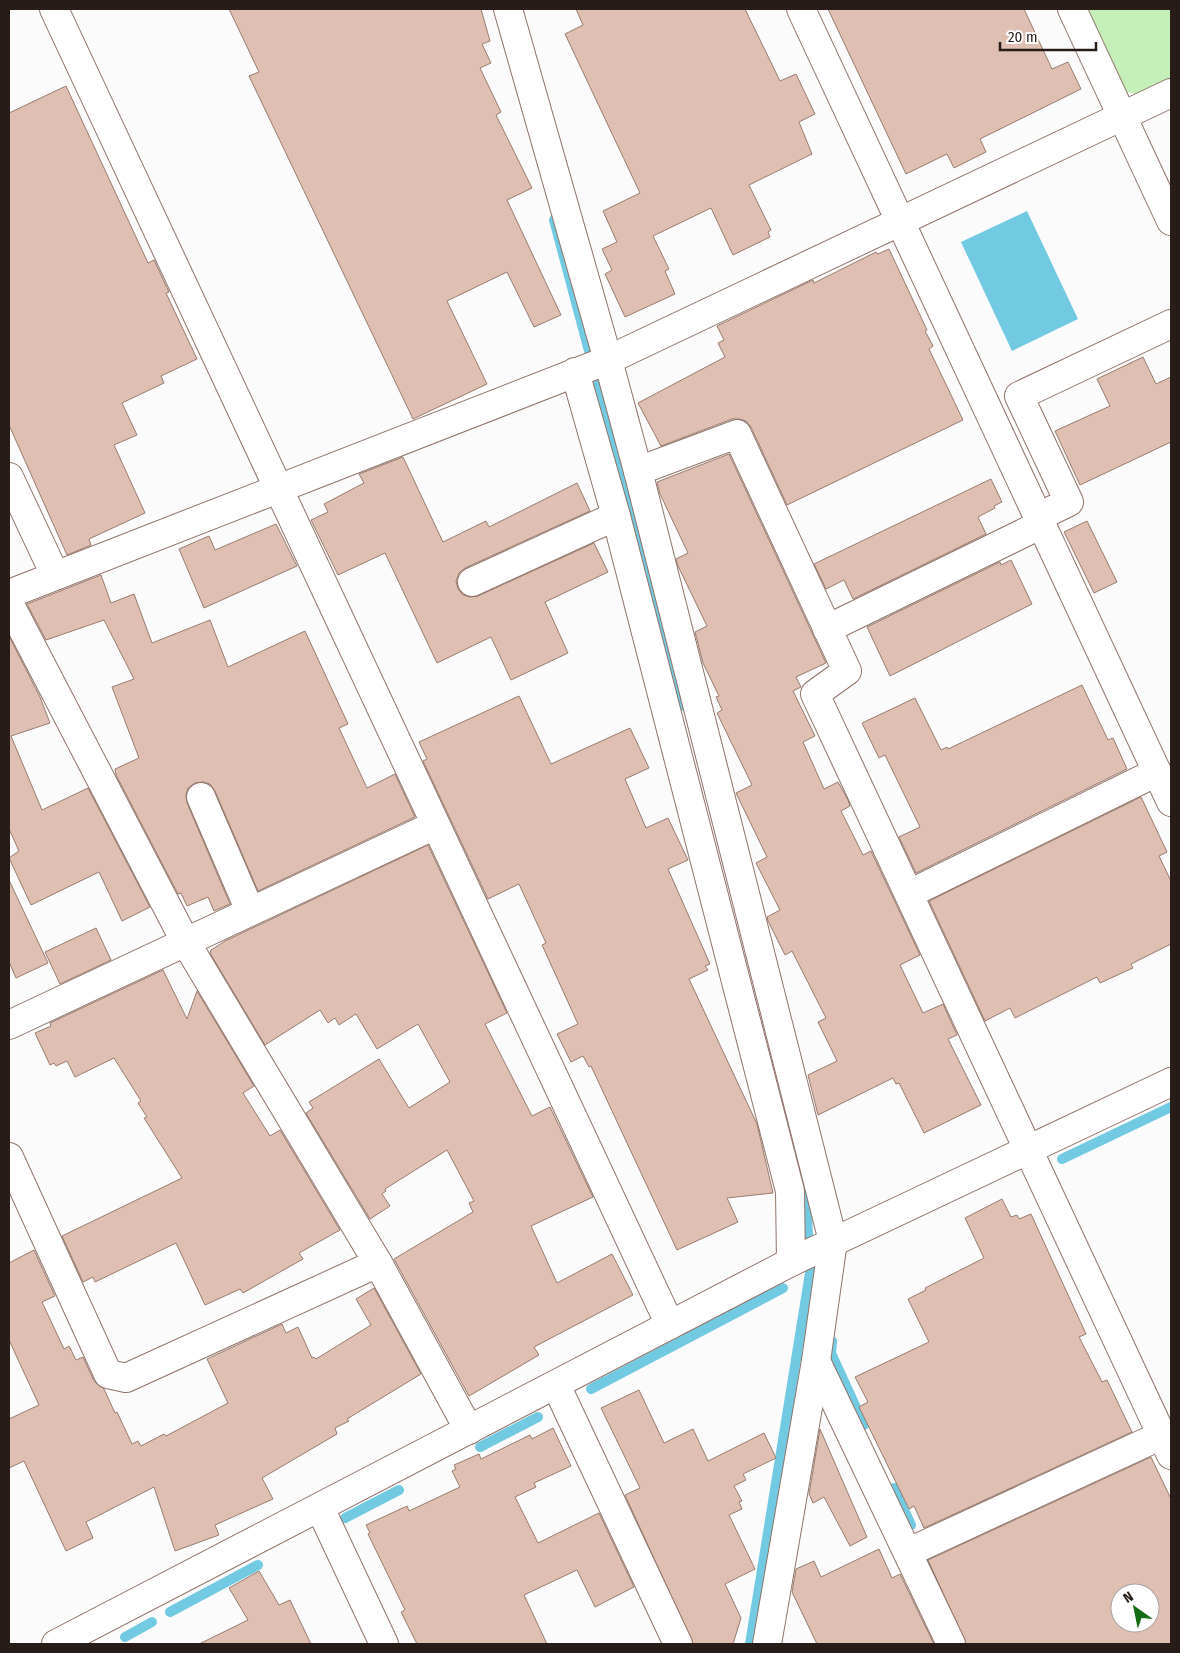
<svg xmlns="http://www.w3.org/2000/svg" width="1180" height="1653" viewBox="0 0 1180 1653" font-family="'Fira Sans Condensed',sans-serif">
<rect width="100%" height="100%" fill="#fbfbfb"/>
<polygon fill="#c5efb8" points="1082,9 1171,9 1171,80 1139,95 1120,90"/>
<polygon fill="#71cae1" points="1027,211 1078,319 1012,351 961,242"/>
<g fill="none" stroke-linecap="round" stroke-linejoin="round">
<g stroke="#71cae1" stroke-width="10">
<polyline points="554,220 684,706"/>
<polyline points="1062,1159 1171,1107"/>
<polyline points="832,1341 831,1353 864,1425"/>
<polyline points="591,1389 783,1288"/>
<polyline points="480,1447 538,1417"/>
<polyline points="894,1488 911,1525"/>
<polyline points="345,1518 399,1490"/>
<polyline points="928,1562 953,1614"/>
<polyline points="170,1612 258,1565"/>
<polyline points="125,1637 152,1622"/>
<polyline points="750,1644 810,1273 806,1196 800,1166"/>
</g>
</g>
<g fill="#debfb1" stroke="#987c6f" fill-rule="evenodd">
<polygon points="229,9 481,9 490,41 482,44 491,63 480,68 501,112 496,115 532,188 507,200 561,315 534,327 507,272 447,301 487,384 413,419 249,76 259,72"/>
<polygon points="576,9 745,9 780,81 796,74 815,114 799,122 812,154 749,185 771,230 768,232 770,237 733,255 711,208 653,236 669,269 665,271 675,294 625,317 605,274 612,270 602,249 617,242 603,211 640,193 565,34 583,25"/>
<polygon points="828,9 1024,9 1052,69 1068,62 1081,89 980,139 986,152 954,168 947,154 906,174"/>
<polygon points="66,86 148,263 154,260 169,292 166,293 197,359 161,376 164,383 122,403 137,435 114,445 145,513 89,539 91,545 67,555 9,425 9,113"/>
<polygon points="889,249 927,330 925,331 933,346 929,349 963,420 787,505 751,427 746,421 739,419 732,419 661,446 638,403 725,357 718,343 724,340 717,326 813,280 814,283 876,252 878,254"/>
<polygon points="1143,357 1156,384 1171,377 1171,442 1080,485 1055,431 1110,406 1097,379"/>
<polygon points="729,454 826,663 796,677 801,687 793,691 815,736 803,742 824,789 838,782 848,800 850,806 841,811 863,855 871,851 920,955 900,965 923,1013 943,1004 957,1035 948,1039 981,1105 924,1133 899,1083 896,1084 893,1078 818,1115 808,1075 837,1061 818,1022 826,1018 792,951 785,955 768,921 767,917 780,910 756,863 767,857 736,793 752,785 717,713 722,710 716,697 719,696 703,663 695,632 707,626 678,566 676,559 688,553 660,494 657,482"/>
<polygon points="403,457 443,542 486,521 489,527 577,483 590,511 465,568 459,573 456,581 458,589 463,595 470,597 478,596 594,543 608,572 545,602 568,653 511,680 491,637 437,663 385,553 338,575 311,520 328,512 324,504 364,483 359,474"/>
<polygon points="991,479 1002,502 994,506 995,508 978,517 986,534 853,599 844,580 826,589 814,564"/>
<polygon points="1087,521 1117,582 1094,593 1064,532"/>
<polygon points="276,524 297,566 204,608 179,549 209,536 215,550"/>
<polygon points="1011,560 1032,604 890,676 867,627 1000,562 1001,565"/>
<polygon points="101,575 111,603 134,594 152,643 210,620 228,667 305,631 348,724 339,728 367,788 395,774 415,817 258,891 215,791 210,784 203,782 195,783 188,788 186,795 187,803 230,904 214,911 208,897 187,906 181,893 178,894 116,775 115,769 139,758 112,687 134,679 104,620 46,640 27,604"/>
<polygon points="9,636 40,697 50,723 11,736 42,810 88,788 150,907 122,921 99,872 31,905 9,858 19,851 9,829"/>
<polygon points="1082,685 1108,740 1113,738 1127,769 916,873 899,837 920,827 885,755 879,758 862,723 915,698 941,750 947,747 948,749"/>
<polygon points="519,696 551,764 630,728 649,768 625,779 646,828 668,818 688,860 668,869 710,964 705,966 708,970 689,979 757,1124 773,1193 727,1198 738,1222 677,1250 591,1066 589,1067 583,1056 571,1062 557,1034 578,1024 542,945 546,943 519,884 488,899 423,761 427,759 419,742"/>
<polygon points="1141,797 1167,852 1159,856 1171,881 1171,944 1131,964 1133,968 1100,983 1097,977 1015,1018 1010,1008 985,1021 929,901"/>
<polygon points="428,845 507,1013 485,1024 532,1116 550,1107 593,1197 531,1226 557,1283 612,1254 633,1295 534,1347 539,1355 469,1396 394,1259 473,1212 469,1203 474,1201 447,1150 385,1189 386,1191 382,1194 390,1206 370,1219 306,1113 313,1108 309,1102 379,1059 409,1108 450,1082 418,1024 377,1049 356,1014 339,1025 335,1018 328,1023 320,1010 265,1045 210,953 211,950 225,941"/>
<polygon points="9,880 48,963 16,978 9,962"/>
<polygon points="96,928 111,960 60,984 45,952"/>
<polygon points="163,970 187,1019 197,991 254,1086 243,1093 270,1136 280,1130 340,1230 299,1253 303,1259 243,1293 240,1289 205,1305 176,1243 95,1282 93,1277 83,1282 62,1236 182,1178 144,1118 147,1117 138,1103 141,1101 114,1058 75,1077 67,1061 56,1066 54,1063 50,1065 35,1033 51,1026 50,1023"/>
<polygon points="1002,1199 1011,1217 1017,1215 1019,1219 1031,1214 1086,1334 1079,1337 1102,1382 1107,1380 1132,1432 924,1528 914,1506 909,1509 859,1407 868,1402 855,1377 929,1342 908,1299 926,1290 925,1288 984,1258 965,1218"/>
<polygon points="34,1250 55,1296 42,1302 64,1349 69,1346 76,1360 83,1357 94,1381 104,1389 115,1413 117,1412 132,1444 138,1441 141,1446 164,1434 166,1436 228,1403 207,1359 282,1324 286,1333 298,1327 312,1358 314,1357 316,1359 371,1325 356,1299 374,1288 421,1374 347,1419 349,1421 335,1428 337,1434 262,1478 273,1499 215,1525 219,1535 175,1551 154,1487 86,1522 93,1538 66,1551 24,1461 9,1468 9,1419 39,1405 9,1340 9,1263"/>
<polygon points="639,1390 664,1443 693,1429 708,1461 764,1433 776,1458 743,1474 746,1480 734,1486 742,1501 739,1502 742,1509 729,1515 755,1569 725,1584 741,1618 733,1644 693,1644 625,1495 640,1488 601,1408"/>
<polygon points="553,1428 571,1466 534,1483 536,1487 515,1497 538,1543 599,1513 634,1587 595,1607 577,1570 524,1595 547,1644 417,1644 401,1612 405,1610 368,1534 370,1533 366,1525 407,1506 409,1511 460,1487 452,1471 456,1469 454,1465 479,1454 481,1459 530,1435 532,1439"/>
<polygon points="820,1429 867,1537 850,1546 824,1497 813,1503 809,1494"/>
<path d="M1151 1457 1171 1499V1644H966L928 1560ZM1120 1593H1150V1623H1120Z"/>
<polygon points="879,1549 892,1578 900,1574 934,1644 817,1644 792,1592 796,1569 814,1561 821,1577"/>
<polygon points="259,1571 279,1605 290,1600 311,1644 199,1644 248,1620 229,1588"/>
</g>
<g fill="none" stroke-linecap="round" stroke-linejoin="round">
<defs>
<g id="minor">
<polyline points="54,9 670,1325"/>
<polyline points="508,9 608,360 638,471 833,1241 816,1361 951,1644"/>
<polyline points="801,9 1171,802"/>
<polyline points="1072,9 1171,221"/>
<polyline points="575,372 616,516 790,1191 791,1262"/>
<polyline points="638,471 737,434 847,671 815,694 1171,1455"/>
<polyline points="9,477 55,575"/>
<polyline points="1038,517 1069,502 1019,396 1171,324"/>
<polyline points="472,582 616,516"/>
<polyline points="9,594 608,360 1171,93"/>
<polyline points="9,603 185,941 378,1263 469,1430"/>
<polyline points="827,629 1042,524"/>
<polyline points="201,797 250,911"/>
<polyline points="909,894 1157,772"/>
<polyline points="9,1025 435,825"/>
<polyline points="9,1157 108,1374 126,1378 378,1263"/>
<polyline points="556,1385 678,1644"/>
<polyline points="320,1508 384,1644"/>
<polyline points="909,1552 1162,1435"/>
<polyline points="56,1644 791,1262 1171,1082"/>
<polyline points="767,1644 816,1361"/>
</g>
</defs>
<use href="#minor" stroke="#907368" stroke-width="30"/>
<use href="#minor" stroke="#fff" stroke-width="28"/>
</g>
<rect width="1180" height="1653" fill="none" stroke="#281c18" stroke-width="20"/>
<g transform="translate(1135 1608) rotate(327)"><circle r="24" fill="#ffffff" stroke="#a9a4a3"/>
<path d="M0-4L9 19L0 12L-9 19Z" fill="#166c13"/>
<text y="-8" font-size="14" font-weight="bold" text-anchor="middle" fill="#281c18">N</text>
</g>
<path d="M1000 42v8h96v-8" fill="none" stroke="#281c18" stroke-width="2.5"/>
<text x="1008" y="42" font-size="15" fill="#281c18" stroke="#ffffff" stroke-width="4" paint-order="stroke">20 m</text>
</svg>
